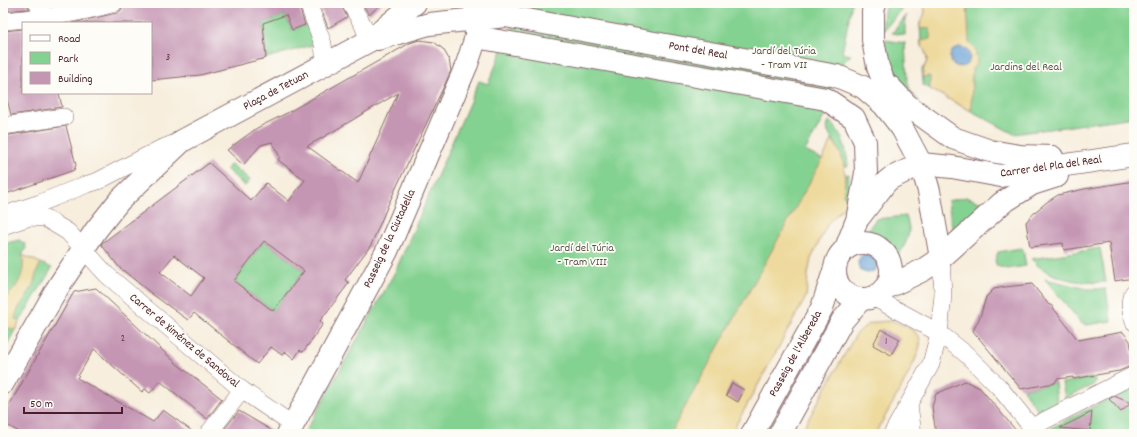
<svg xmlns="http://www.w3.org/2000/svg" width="1137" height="437" viewBox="0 0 1137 437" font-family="Dekko,sans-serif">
<rect width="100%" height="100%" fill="#fdfcf7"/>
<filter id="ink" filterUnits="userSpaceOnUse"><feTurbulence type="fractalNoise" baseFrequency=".025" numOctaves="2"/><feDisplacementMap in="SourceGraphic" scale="8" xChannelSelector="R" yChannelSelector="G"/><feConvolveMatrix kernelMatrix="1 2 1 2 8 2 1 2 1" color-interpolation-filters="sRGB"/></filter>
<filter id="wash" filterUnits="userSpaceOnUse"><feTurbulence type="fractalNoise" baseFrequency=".012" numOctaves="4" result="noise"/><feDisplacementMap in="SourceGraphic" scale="16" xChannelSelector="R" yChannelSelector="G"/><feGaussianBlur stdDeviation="0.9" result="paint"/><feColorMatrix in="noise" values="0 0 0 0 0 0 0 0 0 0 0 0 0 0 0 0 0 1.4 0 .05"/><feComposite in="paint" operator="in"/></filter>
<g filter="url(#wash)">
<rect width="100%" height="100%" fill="#f7eedd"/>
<g fill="#84d291" stroke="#67785e">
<polygon points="520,3 852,3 842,53 851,55 843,62 821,111 824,117 805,151 823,160 670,434 304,434 395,272 479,81 488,84 521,5"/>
<polygon points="885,3 907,3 883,31 883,19"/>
<path d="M922 3H1134V117L1014 134 923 85 922 69 926 64 927 58 925 50 921 46 920 23C925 16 927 10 922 3Z"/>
<polygon points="285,15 292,30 308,24 320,43 266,58 263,23"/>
<polygon points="907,15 905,19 905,35 892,33"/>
<path d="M885 40 905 43 907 79 910 90 919 101C902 84 887 64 885 40Z"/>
<path d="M829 121C842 131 847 150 848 166H844C842 158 839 152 836 145 831 136 824 132 829 121Z"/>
<polygon points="231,164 250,180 245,186 226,169"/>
<polygon points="849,174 849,188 846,197 843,196 845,175"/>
<polygon points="966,197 988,205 953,233 948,201"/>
<path d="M906 216C907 220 909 225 909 229 909 239 902 251 896 259 893 249 885 239 874 236 871 235 867 235 864 235L876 219Z"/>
<polygon points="19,240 25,244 26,248 22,255 52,268 20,321 3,352 3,244"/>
<polygon points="264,241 304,271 273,311 234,281"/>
<polygon points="1021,248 1023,249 1026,266 1007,269 997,266 995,261 998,252"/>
<path d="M1100 248 1106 282C1080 284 1049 279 1031 259Z"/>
<polygon points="1045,279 1088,289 1106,289 1111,321 1087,325 1081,323"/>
<polygon points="1090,378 1095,379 1095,383 1093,385 1065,398 1062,383"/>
<polygon points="1055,383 1057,403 1041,411 1038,411 1023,389"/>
<polygon points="1134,386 1134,434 1057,434 1051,428"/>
</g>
<g fill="#eeda9e" stroke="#9c7c64" fill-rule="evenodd">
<path d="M922 3H967L969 43 975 49 977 61V63L972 69 971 111 930 89V76L923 77C922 67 927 65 927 58 926 51 921 47 921 40L930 39V28L920 29V23C925 16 927 10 922 3Z"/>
<path d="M832 140C845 155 847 176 843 196L846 197 844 207 828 223 811 259 808 274 806 297 731 434H670L822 160ZM732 383 744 390 738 402 726 396Z"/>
<path d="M22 255 41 263C36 271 35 279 32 287 27 298 17 306 15 318L17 321H20L15 330C10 327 7 328 3 332V298C17 292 27 270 22 255Z"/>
<path d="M893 321C902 325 918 330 920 340 924 353 883 419 875 434H832L826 431 825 434H800L855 336C868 321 874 322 893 321ZM881 329 900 339 891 355 873 345Z"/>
</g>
<g fill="#67a1d7" stroke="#586081">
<circle cx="960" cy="57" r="10"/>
<circle cx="868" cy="263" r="10"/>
</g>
<g id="blocks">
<g fill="#c596b3" fill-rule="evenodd">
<polygon points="3,3 27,3 29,9 3,11"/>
<polygon points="49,3 71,3 51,6"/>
<polygon points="126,3 228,3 229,6 252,3 298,3 305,25 292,30 286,15 263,23 266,58 200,75 151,80 151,23 72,23 117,13 121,10 124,4"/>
<polygon points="319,3 340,3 347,17 328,28"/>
<polygon points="362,3 382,3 369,15"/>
<polygon points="23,29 23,93 59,93 62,107 11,115 4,87 3,87 3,31"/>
<path d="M419 40 434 42 443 49 449 59 451 71 388 205 371 245 345 280 349 283 320 321 323 324 303 352 300 350 294 359 286 352 282 355 271 347 257 364 194 313 188 320 152 294 119 267 101 244 209 163 251 201 266 183 289 201 305 180 278 160 280 157 272 142 261 145 243 165 227 150 257 128 287 113 410 43ZM398 93 358 183 307 146 322 138ZM264 241 304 271 273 311 234 281ZM174 255 204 278 191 296 160 272Z"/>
<polygon points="66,126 76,165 74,170 3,195 3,136"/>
<polygon points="1134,181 1134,278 1115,281 1109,243 1064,250 1063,243 1030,247 1026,222 1036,211 1047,202 1058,195 1084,189"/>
<polygon points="1032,284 1049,305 1051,305 1078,340 1123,332 1130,341 1133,360 1131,366 1119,371 1073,379 1073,377 1057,379 1055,383 1021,389 973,331 980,317 986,297 994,289 1005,287"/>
<polygon points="96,288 176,363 222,399 207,419 160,381 150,393 145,389 142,392 94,349 77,378 153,422 163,410 196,434 23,434 3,423 3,416 74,292"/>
<polygon points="881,329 900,339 891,355 873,345"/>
<polygon points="965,381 980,388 1019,434 936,434 932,407 936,394"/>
<polygon points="732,383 744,390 738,402 726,395"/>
<polygon points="1114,396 1131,403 1121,412 1109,399"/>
<polygon points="239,411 276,433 276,434 225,434 222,432"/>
<polygon points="1092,412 1090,431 1060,428"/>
</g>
</g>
</g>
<g filter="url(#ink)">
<use href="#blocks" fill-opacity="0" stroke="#876769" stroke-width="1"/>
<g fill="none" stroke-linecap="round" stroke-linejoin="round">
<defs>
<g id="minor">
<polyline points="37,3 46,18 47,23"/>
<polyline points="308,3 323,44 325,65"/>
<polyline points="350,3 363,25 369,41"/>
<path d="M3 21C41 18 78 14 114 3"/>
<polyline points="3,126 64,117"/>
<polyline points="13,212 40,203 85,185 98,181 160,149 176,143"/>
<polyline points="3,226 30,217 45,218 68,232 107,275 242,390 293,425"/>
<path d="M1134 292C1127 301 1131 312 1134 322"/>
<polyline points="873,297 939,333 966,354 999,387 1037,434"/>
<polyline points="909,405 913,434"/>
<polyline points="1032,427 1134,375"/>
<polyline points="208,434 242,390"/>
<polyline points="892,434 931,364 939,333 943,295 941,258"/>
</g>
<g id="major">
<polyline points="875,3 873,12 873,40 878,67 902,128 921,164 929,191 941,258"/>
<polyline points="476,37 826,99 854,118 865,142 866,173 857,220 846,248"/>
<polyline points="378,39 429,24 506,16 516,18 837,76 863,87 884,105 902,128"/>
<polyline points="890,87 907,105 953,138 990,151 1020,156 1052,157"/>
<polyline points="860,216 886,182 891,178 921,164 952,167 1001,176 1052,167 1134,155"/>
<circle cx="863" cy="271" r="28"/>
<polyline points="884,289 923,270 941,258 1002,203 1032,184 1057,176"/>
<polyline points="3,383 60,284 96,230 119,201 182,141 369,41 415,3"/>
<polyline points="288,434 387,251 467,64 476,37 475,3"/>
<polyline points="752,434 822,308 834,271"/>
<polyline points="780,434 842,321 861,299"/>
</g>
</defs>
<use href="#minor" stroke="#876769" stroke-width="18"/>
<use href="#major" stroke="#876769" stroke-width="24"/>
<use href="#minor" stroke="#fff" stroke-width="17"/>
<use href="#major" stroke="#fff" stroke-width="22"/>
</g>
</g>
<g text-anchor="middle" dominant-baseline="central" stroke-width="3.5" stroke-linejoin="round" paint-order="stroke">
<g font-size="10" fill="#693d4d">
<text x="168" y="58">3</text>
<text x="123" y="339">2</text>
<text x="886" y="342">1</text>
</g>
<g font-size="12" fill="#4a1f2b" stroke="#fdfcf7">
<text transform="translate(698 51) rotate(10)">Pont del Real</text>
<text transform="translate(276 91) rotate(-28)">Plaça de Tetuan</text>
<text transform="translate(1051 167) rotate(-8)">Carrer del Pla del Real</text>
<text transform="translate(390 239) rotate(-65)">Passeig de la Ciutadella</text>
<text transform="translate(184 341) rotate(40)">Carrer de Ximénez de Sandoval</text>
<text transform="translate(796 354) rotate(-61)">Passeig de l'Albereda</text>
</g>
<g font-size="12" fill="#5b554a" stroke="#fdfcf7">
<text x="784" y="51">Jardí del Túria<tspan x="784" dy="14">- Tram VII</tspan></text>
<text x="1026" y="67">Jardins del Real</text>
<text x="582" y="248">Jardí del Túria<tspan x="582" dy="14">- Tram VIII</tspan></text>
</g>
</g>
<rect width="1137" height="437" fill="none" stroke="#fdfcf7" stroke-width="16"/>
<rect x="22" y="22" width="130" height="72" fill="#fdfcf7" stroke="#b5a4a5"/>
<rect x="30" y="35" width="20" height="6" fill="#ffffff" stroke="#b5a4a5"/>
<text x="58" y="42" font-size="12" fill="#4a1f2b">Road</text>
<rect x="30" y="52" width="20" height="12" fill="#84d291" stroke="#b5a4a5"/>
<text x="58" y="62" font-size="12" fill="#4a1f2b">Park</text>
<rect x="30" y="72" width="20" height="12" fill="#c596b3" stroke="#b5a4a5"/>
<text x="58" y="82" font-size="12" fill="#4a1f2b">Building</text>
<path d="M24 407v6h98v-6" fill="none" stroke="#4a1f2b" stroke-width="2"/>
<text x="30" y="407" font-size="12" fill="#4a1f2b" stroke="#fdfcf7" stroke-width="3" paint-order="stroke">50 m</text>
</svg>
